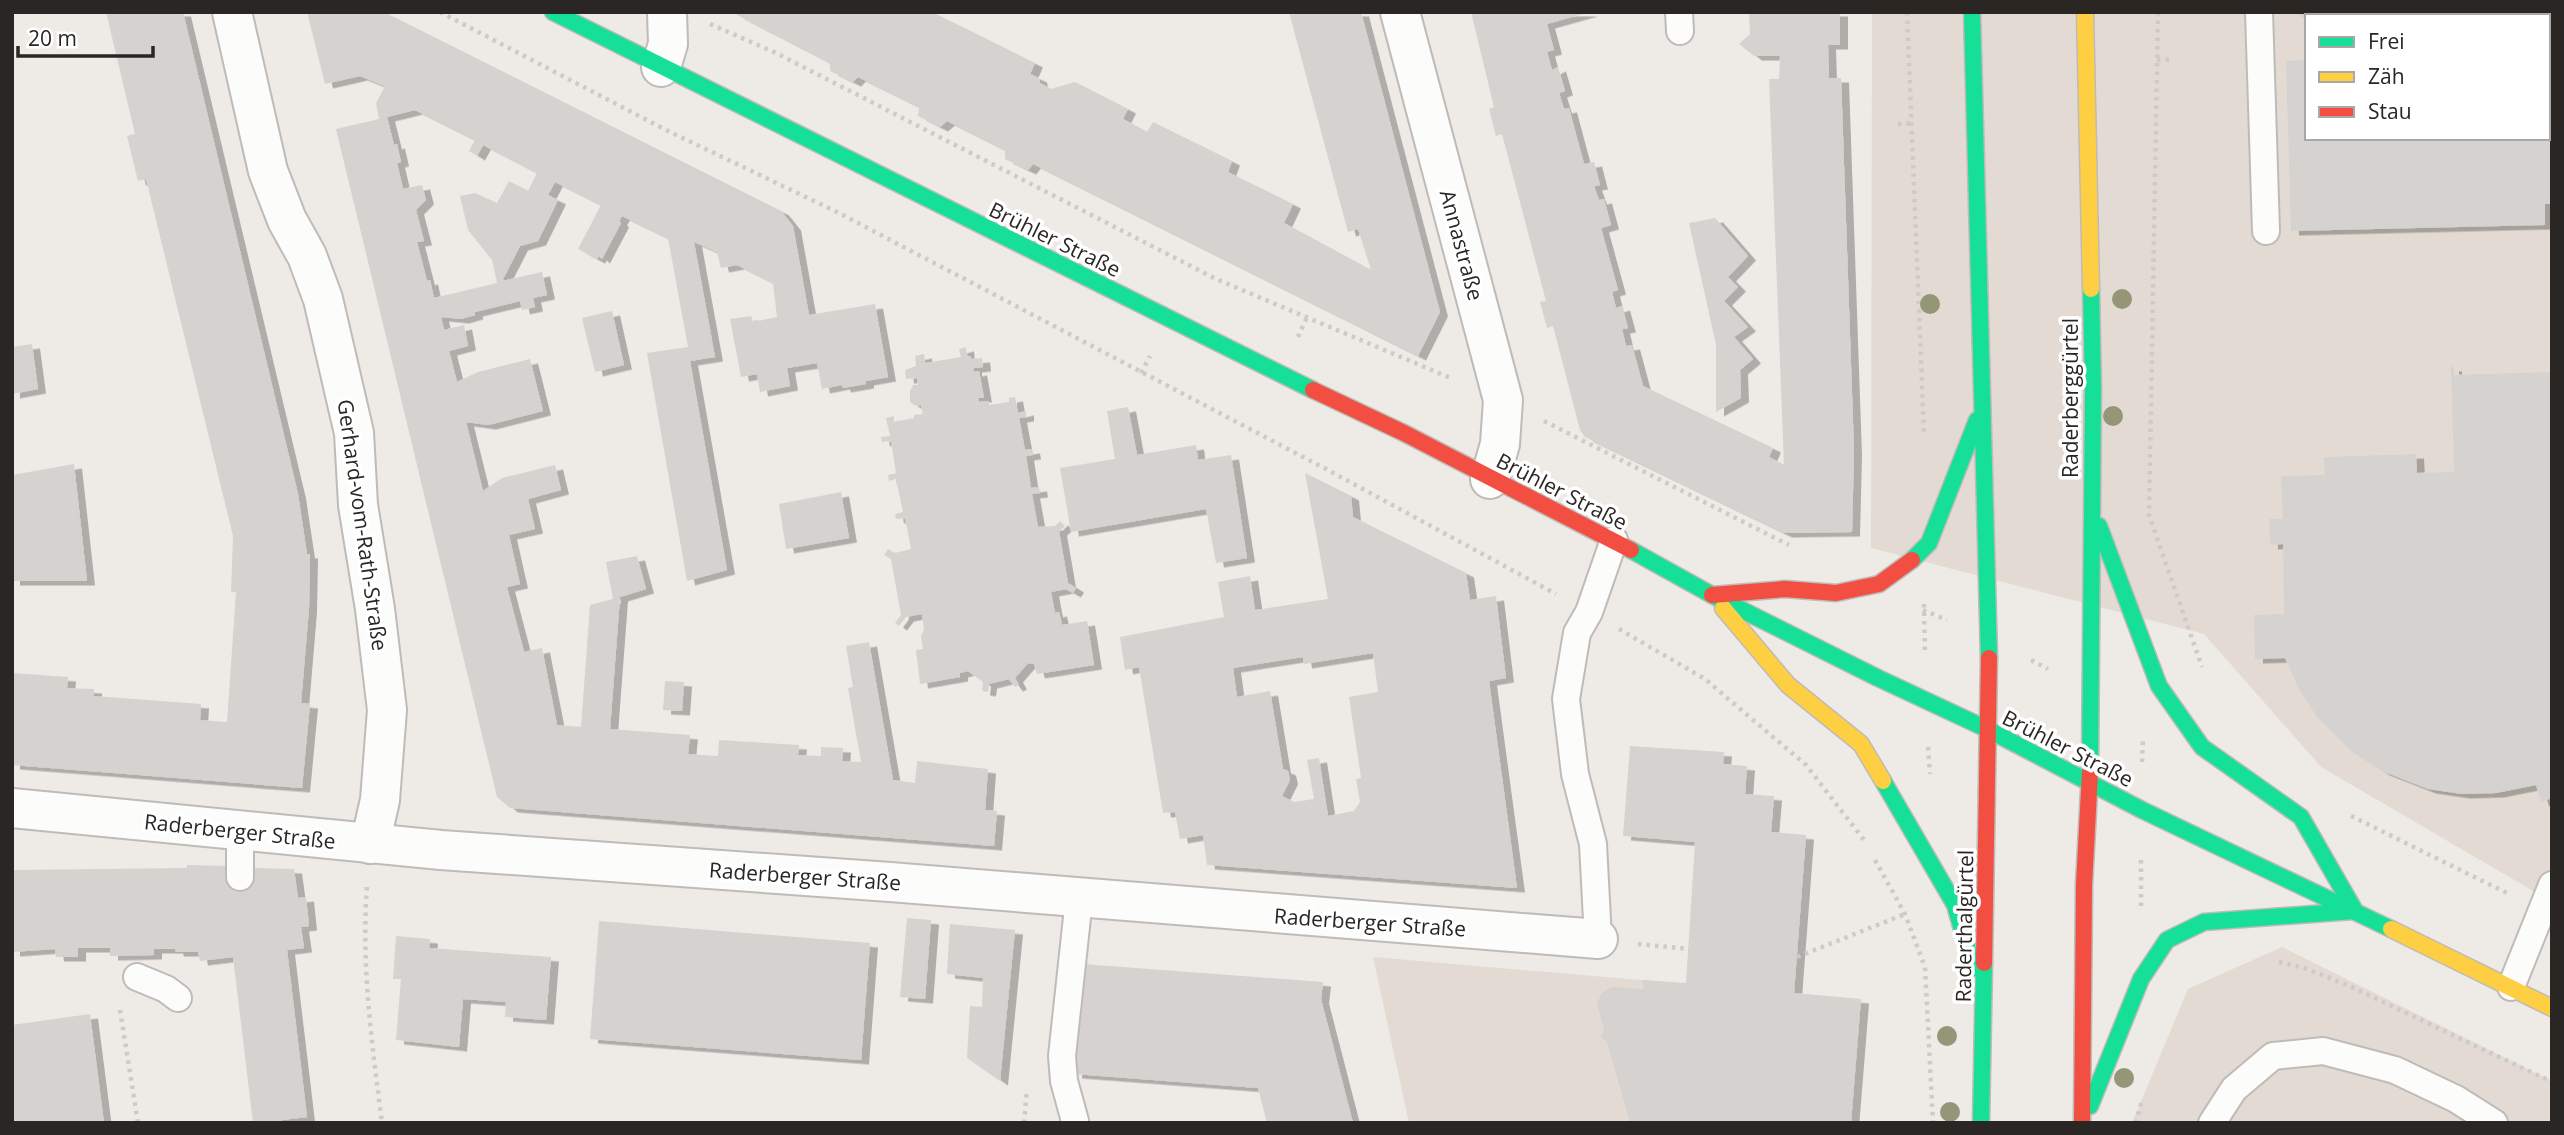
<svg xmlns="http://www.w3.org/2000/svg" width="2564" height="1135" viewBox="0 0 2564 1135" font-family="'Open Sans',sans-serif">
<defs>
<filter id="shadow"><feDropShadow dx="8" dy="4.5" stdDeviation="0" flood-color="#0004"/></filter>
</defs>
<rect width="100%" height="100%" fill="#eeeae6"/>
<g fill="#e3dbd3" fill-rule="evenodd">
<path d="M1872 12H2552V902L2321 767 2204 634 1871 548ZM2307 16H2548V138H2307Z"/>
<polygon points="2282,947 2552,1081 2552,1123 2132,1123 2188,989"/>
<polygon points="1373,957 1861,999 1851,1123 1409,1123"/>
</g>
<g fill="#d5d2d0" fill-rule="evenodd" filter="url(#shadow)">
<polygon points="106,12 183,12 298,494 307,554 310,554 309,608 301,703 310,704 302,788 12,765 12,673 68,677 67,688 94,689 94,696 201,704 200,720 227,722 236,592 231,592 233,536 146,179 138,181 127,136 135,134"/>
<path d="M307 12H384L781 211 793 226 809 315 875 304 888 377 866 381V384L843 388 842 385 822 389 817 363 787 368 790 386 760 392 757 374 741 377 730 319 751 316 753 322 777 317 773 283 737 265 721 268 717 252 694 242 715 357 690 361 727 570 687 581 647 353 688 347 668 238 622 216 619 221 621 223 602 259 599 256 597 259 578 249 601 205 555 182 548 195 558 200 538 241 520 246 502 281 542 272 547 295 533 298 535 307 522 310 520 301 475 312V315L461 319 441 317 444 330 464 325 468 346 449 351 457 382 478 372 530 359 543 411 488 425 466 422 483 491 502 478 555 465 561 490 528 499 535 529 509 535 520 584 507 587 524 652 542 648 557 725 581 727 590 605 613 599 606 562 637 556 646 589 620 597 610 729 690 735 688 754 718 756 719 740 799 745 798 755 821 756V747L843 748 842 761 861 762 848 688 853 687 846 646 869 642 893 780 915 783 917 761 988 769 985 810 997 811 994 846 510 808 497 797 336 129 379 119 376 103 385 86 360 76 325 84ZM415 110 475 140 469 151 477 156 483 145 537 173 528 191 509 181 497 203 475 193 460 196 468 230 492 260 497 283 434 298 430 280 427 281 417 242 424 241 416 210 426 200 422 185 403 189 397 163 401 162 397 144 394 145 387 117Z"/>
<polygon points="736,12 932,12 1035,63 1030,74 1039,78 1040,83 1051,89 1075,82 1128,109 1123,119 1147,132 1153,122 1232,161 1228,172 1293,204 1284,223 1371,270 1358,229 1348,232 1289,12 1361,12 1440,312 1418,356 1033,164 1028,170 1005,159 1005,150 947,121 940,127 918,116 919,107 858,77 853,82 830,71 830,63 737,15"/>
<polygon points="1471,12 1590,12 1547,24 1554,50 1547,52 1552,70 1558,67 1565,91 1559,93 1564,109 1569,108 1584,164 1594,162 1600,185 1594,186 1599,200 1604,199 1611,225 1601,228 1618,290 1612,292 1616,308 1622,306 1628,328 1622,329 1626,346 1632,345 1643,386 1773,448 1769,457 1784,465 1769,79 1779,79 1780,56 1754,56 1739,44 1750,34 1749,12 1840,12 1840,45 1828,45 1829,78 1841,78 1854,451 1852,532 1784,533 1585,437 1580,430 1553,326 1547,328 1540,302 1546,301 1502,134 1496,136 1489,109 1494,107"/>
<polygon points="2295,12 2445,12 2445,16 2307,16 2307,21"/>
<polygon points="2307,60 2307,138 2548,138 2548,77 2552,77 2552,204 2545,204 2545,225 2291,231 2286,61"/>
<polygon points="1715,218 1748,256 1728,277 1738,287 1724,301 1748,327 1734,337 1753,359 1740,370 1741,398 1716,412 1716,345 1689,223"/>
<polygon points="612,311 624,365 595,372 582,318"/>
<polygon points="32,344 38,389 12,394 12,347"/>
<polygon points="966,347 967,356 971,356 971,359 982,358 983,367 974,368 974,372 979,371 984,398 978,398 979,402 989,401 989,405 1009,402 1009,398 1015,397 1018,413 1026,411 1026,417 1019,418 1025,450 1032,449 1033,455 1026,456 1031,488 1039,487 1040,493 1032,494 1038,527 1055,526 1060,521 1065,526 1059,531 1068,583 1076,588 1073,593 1066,589 1051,592 1055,613 1059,612 1062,625 1087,621 1094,665 1037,674 1034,664 1028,663 1015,678 1019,685 1015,687 1009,679 989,684 988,692 982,691 983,682 968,671 960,673 960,677 920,684 916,650 923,649 921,636 924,630 922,614 906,617 899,626 895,623 901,615 891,559 884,555 888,549 895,553 911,549 905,518 896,519 895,514 903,512 896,479 889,481 888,475 896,473 891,441 882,442 881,437 890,436 886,418 894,416 894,422 914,418 914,415 923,414 921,405 916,406 910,402 910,391 913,385 918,385 917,378 906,379 905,370 916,366 915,356 924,354 925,363 961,357 959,349"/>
<polygon points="2451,367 2454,367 2454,375 2552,372 2552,798 2541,802 2536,785 2496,793 2462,794 2428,789 2382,771 2351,751 2317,717 2299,689 2285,658 2255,659 2254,615 2284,614 2283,544 2270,545 2269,519 2283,519 2281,476 2325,475 2324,457 2416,454 2417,473 2454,472"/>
<polygon points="1128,407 1137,455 1196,445 1198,460 1231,455 1247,558 1216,563 1206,509 1071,532 1060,468 1115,459 1107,411"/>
<polygon points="74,464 87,581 12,581 12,475"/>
<path d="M1305 473 1351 496 1353 517 1466 573 1470 600 1496 596 1506 678 1489 681 1517 888 1207 865 1203 835 1180 839 1175 812 1163 813 1139 667 1125 670 1120 637 1224 617 1218 582 1250 576 1255 610 1328 599ZM1373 653 1378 692 1349 697 1361 778 1356 779 1360 802 1354 811 1328 816 1319 758 1307 760 1314 799 1294 802 1282 796 1290 780 1288 771 1283 769 1270 691 1237 697 1233 668 1303 657 1304 664Z"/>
<polygon points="841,492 849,538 786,549 779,504"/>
<polygon points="665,681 684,682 682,711 663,710"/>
<polygon points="1630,746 1724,752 1723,764 1747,766 1745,794 1774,796 1771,832 1806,835 1794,993 1861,999 1851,1123 1630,1123 1607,1042 1600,1037 1604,1030 1597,1004 1601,994 1611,987 1644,989 1642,980 1686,983 1695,842 1623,836"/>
<polygon points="187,865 230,866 232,881 254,878 253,868 294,869 298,898 306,897 309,926 301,927 304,948 287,950 307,1117 282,1120 282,1123 253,1123 233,957 200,961 198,952 176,952 175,949 154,949 154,955 110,956 110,948 78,948 78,957 56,957 55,949 12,952 12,870 187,868"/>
<polygon points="907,918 931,920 925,999 900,997"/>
<polygon points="599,921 870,943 861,1060 590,1039"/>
<polygon points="950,924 1015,930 1000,1081 967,1058 970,1006 982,1007 983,978 947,974"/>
<polygon points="396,936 430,939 429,948 551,957 546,1020 505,1017 506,1002 463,999 459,1047 396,1040 401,979 393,979"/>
<polygon points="1083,964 1323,982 1321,999 1353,1123 1267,1123 1258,1088 1074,1074"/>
<polygon points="90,1014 104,1123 12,1123 12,1025"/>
</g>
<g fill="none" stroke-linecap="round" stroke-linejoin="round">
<defs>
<g id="lane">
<polyline points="1679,12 1680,31"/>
<polyline points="2259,12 2266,231"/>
<polyline points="2550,56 2552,56"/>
<polyline points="240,831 240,877"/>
<polyline points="1598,939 1593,844 1575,774 1566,699 1577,633 1589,612 1614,540"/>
<polyline points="137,977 166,989 178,998"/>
<polyline points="2511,987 2552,885"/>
<polyline points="1075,1121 1064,1081 1062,1056 1079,899"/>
<polyline points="2212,1123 2234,1089 2273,1056 2323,1051 2395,1070 2456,1099 2494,1123"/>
</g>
<g id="street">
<polyline points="232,12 268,171 287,220 307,256 323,299 354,433 358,505 375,609 387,710 380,800 370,844"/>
<polyline points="1400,12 1503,400 1500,444 1490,479"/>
<polyline points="661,67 668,44 667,12"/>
<polyline points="12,808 441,850 890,882 1598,939"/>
</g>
<g id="fast">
<polyline points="553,12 1313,390"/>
<polyline points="1972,12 1989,658"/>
<polyline points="2099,526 2159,686 2202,747 2301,817 2355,911"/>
<polyline points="1631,550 1712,595 1878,678 1987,729 2142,810 2391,929"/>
<polyline points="1912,560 1929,543 1977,420"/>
<polyline points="2090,772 2093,387 2091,289"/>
<polyline points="1883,781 1955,905 1973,968"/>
<polyline points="2090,1106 2141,979 2167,940 2204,922 2353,911"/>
<polyline points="1981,1123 1984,963"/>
</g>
<g id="slow">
<polyline points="2085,12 2091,289"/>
<polyline points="1723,608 1788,685 1861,744 1883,781"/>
<polyline points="2391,929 2552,1008"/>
</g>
<g id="jam">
<polyline points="1313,390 1404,433 1631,550"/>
<polyline points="1712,595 1785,589 1836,593 1879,584 1912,560"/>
<polyline points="1984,963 1989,658"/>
<polyline points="2082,1123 2084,885 2090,772"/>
</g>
</defs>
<use href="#lane" stroke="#bebbb8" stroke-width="30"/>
<use href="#street" stroke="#bebbb8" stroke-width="42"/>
<use href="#fast" stroke="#bebbb8" stroke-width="19"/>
<use href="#slow" stroke="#bebbb8" stroke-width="19"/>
<use href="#jam" stroke="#bebbb8" stroke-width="19"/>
<g stroke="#cdcac9" stroke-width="4.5" stroke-dasharray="3.5 5" stroke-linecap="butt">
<polyline points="440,12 666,130 839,213 1326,469 1556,594"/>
<polyline points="1907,12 1924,435"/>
<polyline points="2158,12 2149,515 2202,667"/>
<polyline points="710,24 776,53 1216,279 1453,379"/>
<polyline points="2157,60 2171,59"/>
<polyline points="1898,124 1913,123"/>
<polyline points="1298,337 1307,317"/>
<polyline points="1141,373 1150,356"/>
<polyline points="1544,421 1789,545"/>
<polyline points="1924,604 1925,655"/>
<polyline points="1923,610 1947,620"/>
<polyline points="1619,629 1705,679 1806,765 1864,840"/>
<polyline points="2031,660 2048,669"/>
<polyline points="1928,747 1930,774"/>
<polyline points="2142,762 2143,739"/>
<polyline points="2351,816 2509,894"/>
<polyline points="1875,860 1905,914 1925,967 1933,1123"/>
<path d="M367 887C361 966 372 1044 382 1123"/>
<polyline points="2141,906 2141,855"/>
<polyline points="1638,944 1689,949"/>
<polyline points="1797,957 1905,914"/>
<polyline points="2279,962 2304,968 2345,984 2552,1082"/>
<polyline points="120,1010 138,1123"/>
<polyline points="1024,1123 1027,1089"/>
<polyline points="2136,1123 2142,1100"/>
</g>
<use href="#lane" stroke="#fcfcfb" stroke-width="26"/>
<use href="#street" stroke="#fcfcfb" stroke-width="38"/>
<use href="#fast" stroke="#16e098" stroke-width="16"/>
<use href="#slow" stroke="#ffcf43" stroke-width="16"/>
<use href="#jam" stroke="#f24e42" stroke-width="16"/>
</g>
<g fill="#959677">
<circle cx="2122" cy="299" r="10"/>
<circle cx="1930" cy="304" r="10"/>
<circle cx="2113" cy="416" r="10"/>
<circle cx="1947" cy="1036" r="10"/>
<circle cx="2124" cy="1078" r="10"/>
<circle cx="1950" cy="1112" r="10"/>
</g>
<g text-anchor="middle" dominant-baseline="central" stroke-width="7" stroke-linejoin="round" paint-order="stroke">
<g font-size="21" fill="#292624" stroke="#fff">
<text transform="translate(1055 239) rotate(26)">Brühler Straße</text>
<text transform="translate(1462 245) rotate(75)">Annastraße</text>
<text transform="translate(2070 398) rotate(-90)">Raderberggürtel</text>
<text transform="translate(1562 491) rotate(27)">Brühler Straße</text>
<text transform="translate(363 525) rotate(82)">Gerhard-vom-Rath-Straße</text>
<text transform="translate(2068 748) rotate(27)">Brühler Straße</text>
<text transform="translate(240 831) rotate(6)">Raderberger Straße</text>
<text transform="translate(805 876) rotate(4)">Raderberger Straße</text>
<text transform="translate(1370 922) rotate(4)">Raderberger Straße</text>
<text transform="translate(1964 926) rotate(-89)">Raderthalgürtel</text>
</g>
</g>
<rect width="2564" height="1135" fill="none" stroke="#292624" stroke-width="28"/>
<rect x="2305" y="14" width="245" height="126" fill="#ffffff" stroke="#a9a8a7" stroke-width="2"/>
<rect x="2319" y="37" width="35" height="10" fill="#16e098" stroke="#a9a8a7" stroke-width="2"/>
<text x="2368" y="49" font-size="21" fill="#292624">Frei</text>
<rect x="2319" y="72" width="35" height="10" fill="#ffcf43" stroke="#a9a8a7" stroke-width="2"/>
<text x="2368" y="84" font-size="21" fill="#292624">Zäh</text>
<rect x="2319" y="107" width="35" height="10" fill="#f24e42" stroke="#a9a8a7" stroke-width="2"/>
<text x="2368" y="119" font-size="21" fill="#292624">Stau</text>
<path d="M18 46v10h135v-10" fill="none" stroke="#292624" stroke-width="3.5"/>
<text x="28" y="46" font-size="21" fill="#292624" stroke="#ffffff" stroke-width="5" paint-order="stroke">20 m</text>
</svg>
